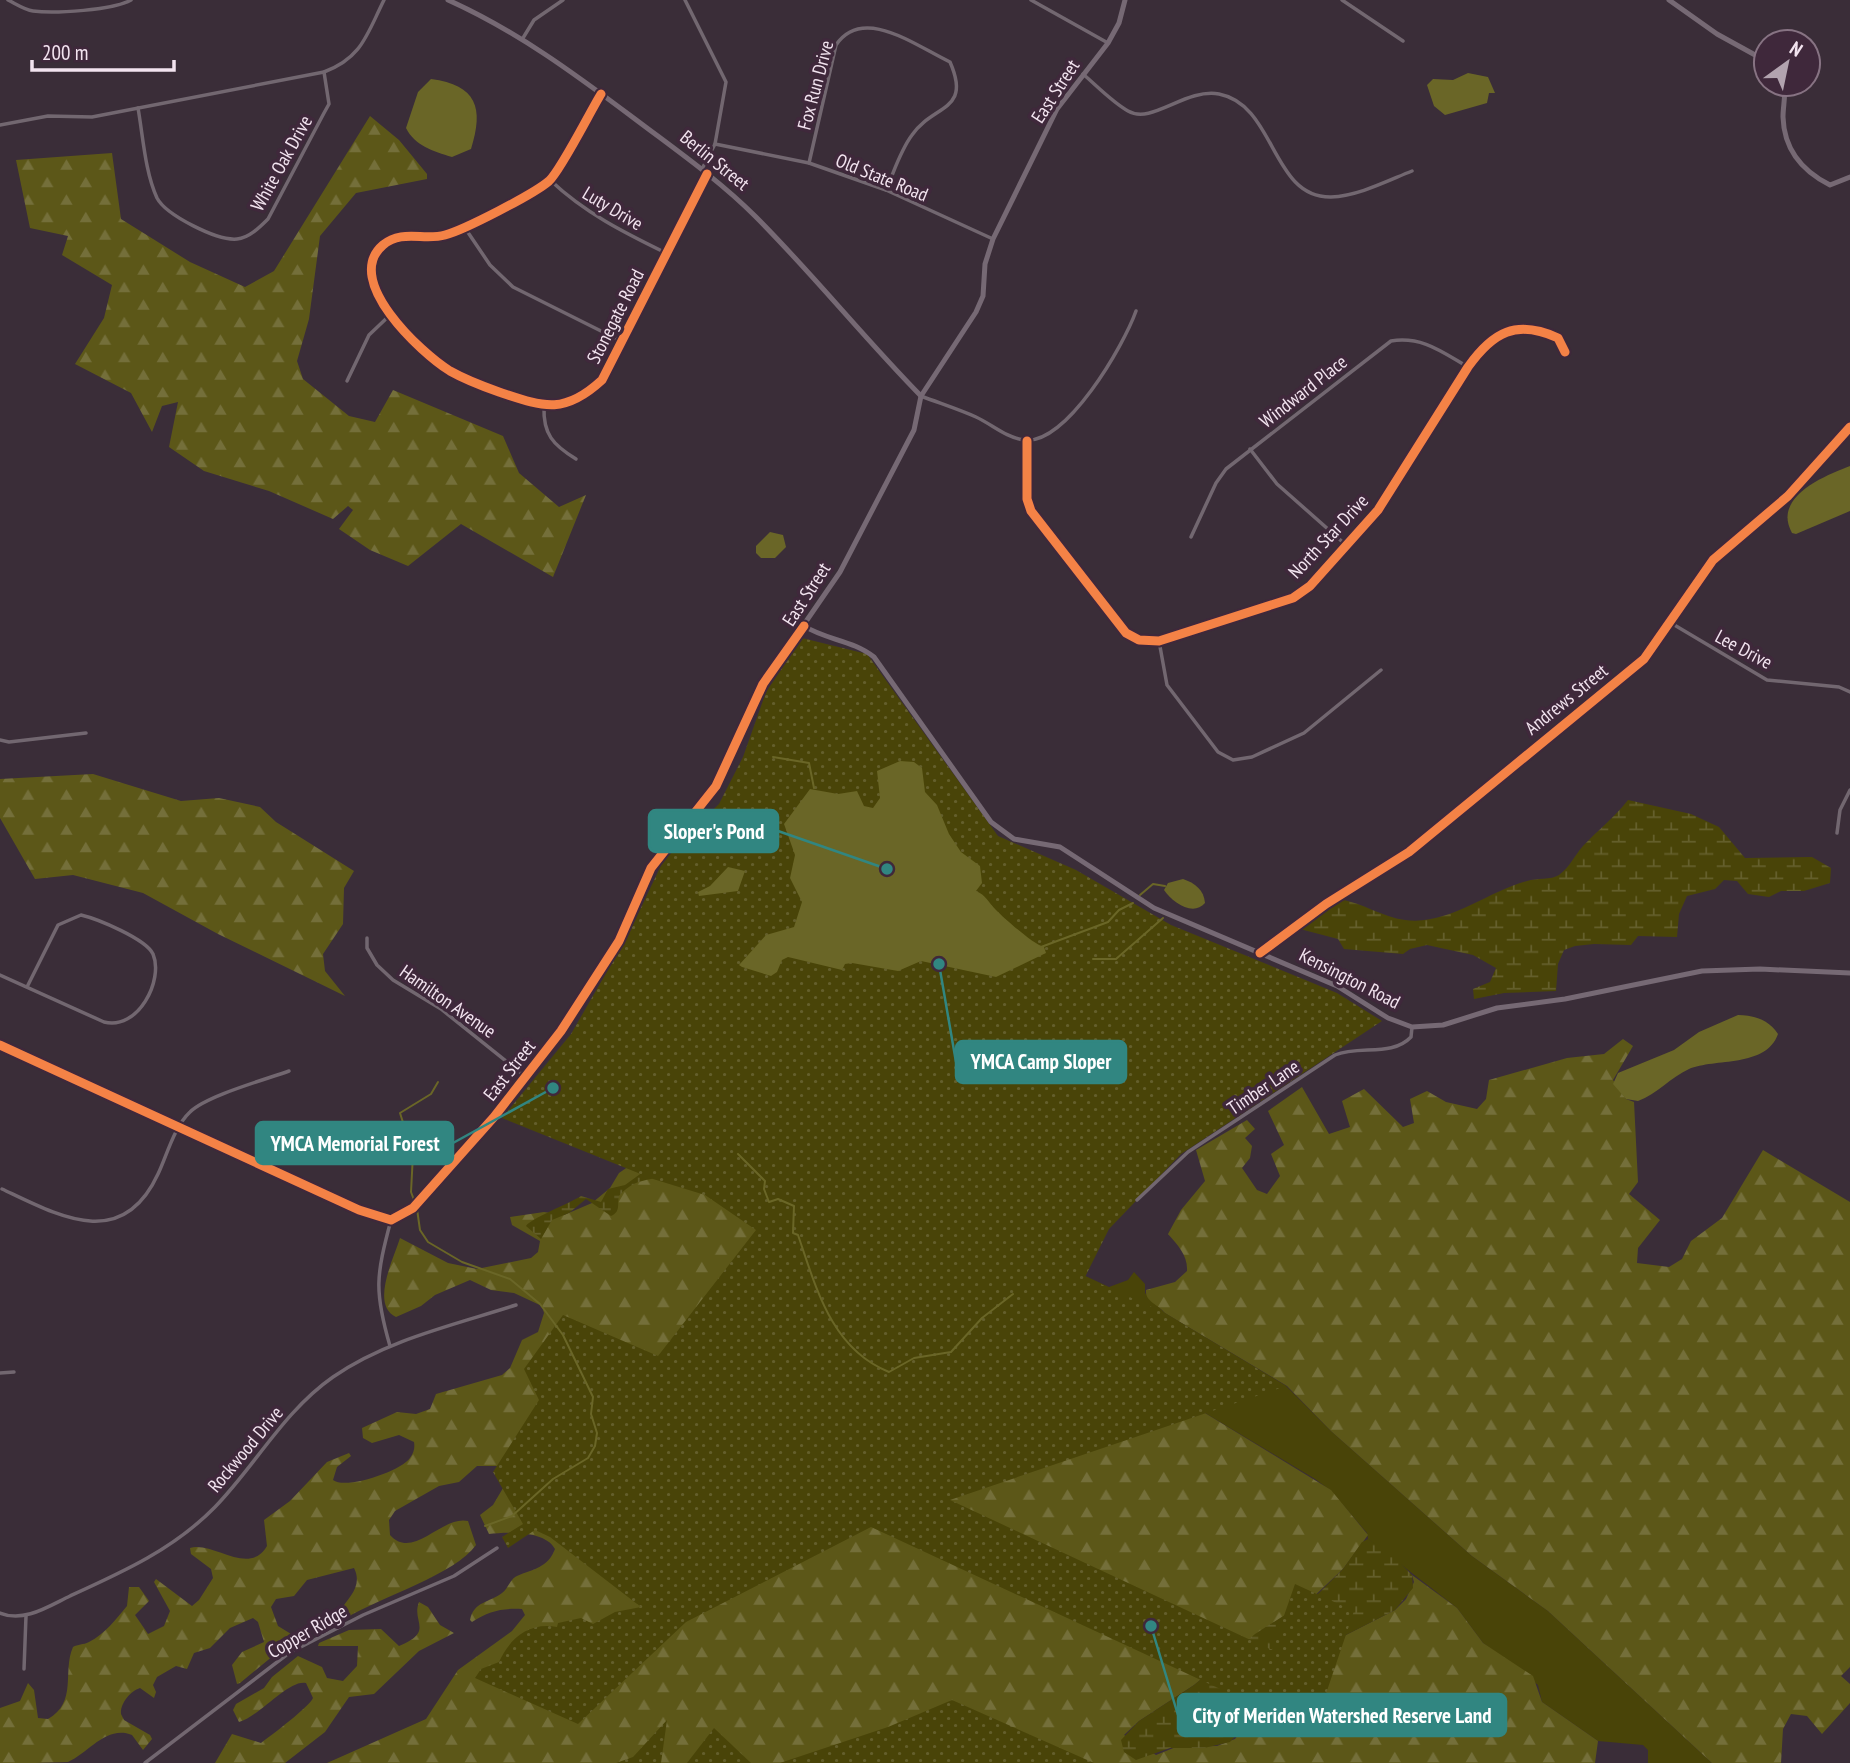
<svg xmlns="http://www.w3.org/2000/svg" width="1850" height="1763" viewBox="0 0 1850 1763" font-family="'PT Sans Narrow',sans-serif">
<defs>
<pattern id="forest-firs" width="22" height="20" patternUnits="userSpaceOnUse" patternTransform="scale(1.75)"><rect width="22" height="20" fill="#5c5718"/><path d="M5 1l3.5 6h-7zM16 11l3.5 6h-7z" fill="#746f3a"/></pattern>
<pattern id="wetland-marsh" width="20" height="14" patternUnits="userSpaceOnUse" patternTransform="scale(1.75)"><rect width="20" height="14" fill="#494408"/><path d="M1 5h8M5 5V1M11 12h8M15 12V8" fill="none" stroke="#645f2c"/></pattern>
<pattern id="park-dots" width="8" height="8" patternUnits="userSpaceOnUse" patternTransform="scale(1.75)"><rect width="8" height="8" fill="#494408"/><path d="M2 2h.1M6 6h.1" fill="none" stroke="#645f2c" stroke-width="1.8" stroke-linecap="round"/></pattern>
</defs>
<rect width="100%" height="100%" fill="#3a2d38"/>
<polygon fill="#494408" points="774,1130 1109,1287 1128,1280 1134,1272 1145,1284 1145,1293 1165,1313 1286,1386 1331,1431 1472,1556 1548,1611 1712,1763 1648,1763 1648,1750 1643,1745 1598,1741 1542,1702 1538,1685 1483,1643 1457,1608 1368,1539 1367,1533 1330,1490 1315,1479 1195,1407"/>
<g fill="url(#forest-firs)">
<polygon points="370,116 399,140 427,174 427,179 356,193 320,236 309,319 297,361 303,379 349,416 375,422 393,390 503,436 519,473 559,507 586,495 553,577 461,524 408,566 370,550 339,529 353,510 348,506 333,519 269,491 204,471 169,447 178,402 162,406 152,432 131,393 75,364 104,318 112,285 62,255 68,236 30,228 16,160 112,153 121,219 190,262 245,287 274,271"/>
<polygon points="93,774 181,801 219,798 260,807 276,822 354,871 344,888 343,924 323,954 325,971 345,996 218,934 143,893 73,875 35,879 0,818 0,779"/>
<path d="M1623 1039 1633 1046 1613 1080 1626 1099 1634 1102 1638 1182 1629 1194 1660 1220 1638 1248 1637 1263 1669 1267 1682 1259 1691 1241 1722 1218 1763 1150 1850 1202V1667L1841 1676 1850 1684V1703L1822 1734 1807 1716 1791 1714 1783 1729 1781 1763H1712L1548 1611 1472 1556 1331 1431 1287 1386 1165 1313C1158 1304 1145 1302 1146 1290L1175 1282 1187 1271C1188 1256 1178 1245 1168 1234L1181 1210 1205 1181 1196 1150 1247 1120 1255 1129 1245 1138 1252 1146 1250 1158 1242 1168 1257 1190 1267 1194 1280 1176 1271 1154 1284 1145 1268 1111 1302 1087 1329 1134 1350 1127 1342 1101 1364 1089 1403 1127 1414 1123 1410 1099 1427 1091 1446 1102 1477 1109 1486 1099 1489 1080 1567 1058 1604 1054Z"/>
<path d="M635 1162 1195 1407 1331 1490 1368 1535 1343 1569 1309 1601 1262 1630 1194 1685 1139 1721 1124 1735 1156 1755 1176 1747 1217 1746 1235 1739 1257 1711 1344 1636 1395 1610 1406 1599 1414 1582 1412 1575 1457 1608 1483 1643 1533 1676 1542 1702 1598 1741 1595 1763H327L426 1719 458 1670 512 1631 525 1615 522 1609C502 1608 489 1611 472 1622L470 1620C474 1601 489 1603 502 1593 508 1589 510 1579 517 1576 533 1569 548 1568 555 1549 545 1530 506 1532 489 1534L480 1515 493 1505 506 1483 497 1466H477L459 1482 439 1486 395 1511 389 1520 390 1535C413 1561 442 1515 468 1521L476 1545C456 1574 381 1597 346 1618L339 1615 340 1611C349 1597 363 1586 354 1568L307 1580 294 1596 276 1599 271 1607 278 1626 296 1637 240 1683 237 1684 232 1665 242 1652 264 1642 258 1622 253 1618 230 1628 210 1648 194 1653 187 1669 176 1666 157 1677 153 1685 156 1692 154 1698 140 1688C130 1691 120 1704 121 1714L124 1720 150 1735 152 1739 143 1750 132 1735C106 1725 89 1753 68 1762 50 1763 19 1763 0 1763V1708L20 1701 28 1683 34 1690 38 1718 48 1719C78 1702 62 1672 73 1647 78 1644 83 1645 89 1642 105 1634 116 1619 127 1606L129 1587H139L149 1601 135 1615 148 1634 164 1626 170 1611 154 1582 156 1579 192 1606 199 1600 213 1578 211 1569 191 1554 190 1548C213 1541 249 1577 267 1546L264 1520 290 1501 327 1462 349 1453 351 1456 337 1467 333 1480C346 1490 401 1471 410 1458 414 1453 415 1448 414 1442L399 1435 372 1443 363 1438 362 1428 397 1412 416 1414 430 1409 436 1394 502 1375 510 1368 522 1340 538 1332 544 1313 542 1306 514 1293 491 1290 470 1280 435 1295 421 1306 396 1317C370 1305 394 1258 400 1238L448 1263 477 1269 531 1258 538 1252 540 1241 512 1225 510 1217 544 1212 564 1215 592 1203 610 1188 619 1173Z"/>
<path d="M419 1602 428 1607 440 1625 454 1633 419 1651 374 1694 349 1697 325 1732 285 1763H215L232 1734 261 1743C273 1734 309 1707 313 1698L306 1683C289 1679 260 1716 239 1722L233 1710 236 1704 264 1688 272 1677 298 1656 322 1667 327 1678 343 1681 357 1666 358 1646H318L319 1643 349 1630 381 1629 399 1646C435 1631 411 1622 419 1602Z"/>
</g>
<g fill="url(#wetland-marsh)">
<path d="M1628 800 1691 814 1719 827 1745 858 1812 857 1831 868 1830 883 1804 891H1781L1769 897 1748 894 1737 881 1724 880 1715 889 1687 896 1679 914 1677 937 1638 936 1631 945 1594 944 1575 946 1564 950 1558 964 1556 991 1504 993 1474 999 1473 989 1490 982 1496 968 1473 955 1427 945 1410 949 1403 954 1344 949 1338 939 1300 929 1339 899C1363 903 1382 917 1405 920 1448 926 1488 891 1527 881 1537 878 1551 880 1559 875 1570 867 1574 856 1583 846 1598 830 1614 818 1628 800Z"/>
<path d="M643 1172 663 1177C644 1180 632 1181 619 1196 617 1204 621 1212 611 1216L586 1199 569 1213 552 1220 541 1239 526 1226C530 1219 570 1203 581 1196L601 1202 608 1189 625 1185Z"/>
<polygon points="1368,1539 1392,1555 1412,1575 1413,1588 1395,1610 1344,1636 1263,1705 1230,1742 1204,1748 1170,1748 1136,1760 1124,1752 1121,1740 1139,1721 1194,1685 1255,1634 1319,1593 1343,1569 1362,1542"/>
</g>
<g fill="url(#park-dots)">
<path d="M802 638 867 654 998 836 1076 870 1171 925 1337 993 1382 1021 1181 1154 1109 1229 1085 1277 1165 1313 1286 1386 950 1500 1272 1650 1295 1584 1354 1611 1313 1732 871 1527 686 1622 578 1724 475 1678 481 1669 499 1662C510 1638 529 1622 557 1627L558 1623 581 1618 593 1624 615 1612 641 1607 550 1537 535 1530 508 1548 502 1537 523 1524 493 1472 539 1400 524 1369 563 1315 658 1356 756 1230 705 1195 653 1179 502 1118 571 1034 628 935 666 855 719 804 743 757 766 692Z"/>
<polygon points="952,1700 1094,1763 780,1763 888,1727"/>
<polygon points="667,1720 661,1763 616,1763 633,1757"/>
<polygon points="714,1728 751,1763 687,1763"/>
</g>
<g fill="#6a6627">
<polygon points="1468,73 1488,77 1495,93 1489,93 1487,103 1445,115 1434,106 1427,85 1433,79 1453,80"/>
<path d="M431 79C477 85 484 108 471 149L452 157C433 151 415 146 406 128L418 92Z"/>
<path d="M1850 466V511L1796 534 1792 533C1772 497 1824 476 1850 466Z"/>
<polygon points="770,532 783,535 786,547 775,558 761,558 756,553 756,546"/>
<path d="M900 761 914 762 922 768 925 792 937 805 949 834 961 852 980 866 982 883 976 891C986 895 988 902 996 910 1005 919 1034 945 1044 947L1046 953 996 977 921 961 898 971 852 963 845 964 842 970 788 957 782 960 777 972 771 976 742 967 739 965 766 935 794 927 802 902 790 878 795 855 784 824 810 789 838 794 857 791 864 806 873 808 880 798 877 771Z"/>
<polygon points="728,867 745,871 738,891 699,896 698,892 710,886"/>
<path d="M1183 879C1195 883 1204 890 1205 903 1193 917 1172 902 1164 890L1168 883Z"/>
<path d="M1738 1015C1754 1015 1769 1020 1778 1034 1766 1068 1715 1058 1689 1069 1671 1077 1657 1094 1638 1101L1626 1099 1613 1084 1618 1073 1674 1050 1699 1032Z"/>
</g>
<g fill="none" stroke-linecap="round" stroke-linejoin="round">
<g stroke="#6a6627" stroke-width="2">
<polyline points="773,757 809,763 814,788"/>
<polyline points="1140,895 1153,884 1165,886"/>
<polyline points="1041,947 1108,922 1119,910 1133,903"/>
<polyline points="1093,959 1116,959 1163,918"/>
<path d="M738 1154 765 1181 764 1189 769 1202 778 1199 794 1206 793 1233 798 1235C816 1287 831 1349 889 1372L914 1358 951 1352 982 1318 1013 1294"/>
<polyline points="414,1200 411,1192 413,1154 400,1113 431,1094 438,1082"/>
<polyline points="417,1209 420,1230 428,1242 462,1262 510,1279 540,1304 563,1335 593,1397 591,1414 597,1433 595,1446 588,1458 553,1479 512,1516 485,1526"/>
</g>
<g stroke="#726770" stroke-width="3.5">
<path d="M8 0C16 4 25 10 33 11 54 14 114 10 131 0"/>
<polyline points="685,0 726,82 715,144 702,169"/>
<polyline points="1031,0 1108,43"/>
<polyline points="1342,0 1403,41"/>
<polyline points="523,38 534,20 563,0"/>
<path d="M1083 74C1097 86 1112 102 1128 111 1152 125 1185 88 1219 94 1276 105 1271 198 1331 197 1358 196 1387 181 1412 171"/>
<path d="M601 94C590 112 561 170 549 181 534 194 464 230 445 235 424 241 402 229 383 245 342 280 421 353 450 371 466 380 482 386 499 392 544 407 564 415 602 380L707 174"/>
<path d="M138 108C143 136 145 172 157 198 166 215 217 241 237 239 249 238 260 227 268 219L324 113 329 104 324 72"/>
<path d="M0 125 48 116 92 117 324 72C362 58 367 34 384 0"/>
<polyline points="715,144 809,163 886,190 993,239"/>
<path d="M809 163 836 45C863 5 916 46 950 62 972 112 933 104 912 135 900 151 894 172 886 190"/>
<path d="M550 180C585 213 623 232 666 253"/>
<polyline points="465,228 490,265 513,287 621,341"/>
<polyline points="347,381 369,335 390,315"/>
<path d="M921 396C939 403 958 409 976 417 993 425 1005 437 1024 440 1066 446 1124 345 1136 311"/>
<path d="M544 407C543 434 553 445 576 459"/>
<path d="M1027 441V499L1031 511 1126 633 1139 640 1159 641 1293 598 1310 586 1378 510 1468 367C1493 332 1516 319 1558 338L1565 352"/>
<polyline points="1250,449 1277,484 1346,545"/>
<path d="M1191 537 1216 483 1226 469 1391 341C1422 336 1442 352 1468 367"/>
<polyline points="1671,623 1767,680 1839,687 1850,692"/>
<polyline points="1159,641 1167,685 1218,752 1233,760 1252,757 1304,733 1381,670"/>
<polyline points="0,740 9,742 86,733"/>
<polyline points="1837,833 1840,810 1850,790"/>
<polyline points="367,938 367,948 377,965 393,980 441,1009 527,1078"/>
<path d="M0 975 104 1022C138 1031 164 980 153 954 146 939 98 919 81 915L58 925 27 987"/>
<path d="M2 1189C59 1216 122 1252 158 1174 167 1155 174 1127 190 1112 206 1096 264 1080 289 1071"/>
<path d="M1137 1200 1188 1152 1335 1055C1360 1045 1392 1057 1411 1037L1412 1027"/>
<path d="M390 1346C374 1291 376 1276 391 1220"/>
<polyline points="0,1373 14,1372"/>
<path d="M0 1613C24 1623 49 1606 70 1596 123 1572 174 1549 215 1507 255 1466 284 1411 333 1377 386 1340 454 1325 516 1305"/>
<polyline points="24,1669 26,1616"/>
<polyline points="145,1763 289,1653 363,1615 454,1576 497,1548"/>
</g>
<g stroke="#766974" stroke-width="5">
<path d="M448 0C517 31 575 74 635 119 676 150 719 180 755 216 813 274 864 338 921 396"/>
<polyline points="1669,0 1717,34 1766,61"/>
<path d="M1784 84C1786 95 1783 106 1783 117 1784 149 1802 171 1830 185L1850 177"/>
<path d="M804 626C826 640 853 640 874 657L991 822 1014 839 1060 847 1154 908 1337 986 1388 1018 1412 1027 1443 1025 1497 1008 1565 999 1702 971 1760 969 1850 973"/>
<polyline points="1260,953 1326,904 1409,852 1644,659 1713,560 1788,496 1850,427"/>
<polyline points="0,1045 359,1210 391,1220 413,1208 527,1078 561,1031 619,941 651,868 716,786 763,684 840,572 914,430 921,396 976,312 983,296 985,264 993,239 1057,109 1108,43 1119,23 1125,0"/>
</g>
<defs>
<g id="cycleway">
<path d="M601 94C590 112 561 170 549 181 534 194 464 230 445 235 424 241 402 229 383 245 342 280 421 353 450 371 466 380 482 386 499 392 544 407 564 415 602 380L707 174"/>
<path d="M1027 441V499L1031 511 1126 633 1139 640 1159 641 1293 598 1310 586 1378 510 1468 367C1493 332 1516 319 1558 338L1565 352"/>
<polyline points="1260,953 1326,904 1409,852 1644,659 1713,560 1788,496 1850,427"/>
<polyline points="0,1045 359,1210 391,1220 413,1208 494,1117 561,1031 619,941 651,868 716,786 763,684 804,626"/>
</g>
</defs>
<use href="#cycleway" stroke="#3f283b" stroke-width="13"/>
<use href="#cycleway" stroke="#f48246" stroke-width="9"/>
</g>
<g text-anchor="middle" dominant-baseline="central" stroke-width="7" stroke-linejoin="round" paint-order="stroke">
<g font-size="19" fill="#f2e3ef" stroke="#3f283b">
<text transform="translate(815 85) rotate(-75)">Fox Run Drive</text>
<text transform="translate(1055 91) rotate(-57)">East Street</text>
<text transform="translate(715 160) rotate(39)">Berlin Street</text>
<text transform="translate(281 163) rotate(-61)">White Oak Drive</text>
<text transform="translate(882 177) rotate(22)">Old State Road</text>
<text transform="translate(613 208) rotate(31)">Luty Drive</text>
<text transform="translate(615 316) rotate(-63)">Stonegate Road</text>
<text transform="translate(1303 391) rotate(-38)">Windward Place</text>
<text transform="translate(1328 536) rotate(-47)">North Star Drive</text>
<text transform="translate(806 594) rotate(-57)">East Street</text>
<text transform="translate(1744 649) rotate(28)">Lee Drive</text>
<text transform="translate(1566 699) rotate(-39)">Andrews Street</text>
<text transform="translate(1350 978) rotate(27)">Kensington Road</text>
<text transform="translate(448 1001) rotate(35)">Hamilton Avenue</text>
<text transform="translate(509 1070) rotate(-52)">East Street</text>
<text transform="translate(1263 1087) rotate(-34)">Timber Lane</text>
<text transform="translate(245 1449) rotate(-50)">Rockwood Drive</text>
<text transform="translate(307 1631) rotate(-30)">Copper Ridge</text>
</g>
</g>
<path fill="none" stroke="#318681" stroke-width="2.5" d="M887 869L778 831M939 964L956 1062M553 1088L453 1143M1151 1626L1178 1715"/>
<g fill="#318681" stroke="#3f283b" stroke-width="2.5">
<circle cx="887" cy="869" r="7"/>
<circle cx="939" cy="964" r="7"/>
<circle cx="553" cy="1088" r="7"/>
<circle cx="1151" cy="1626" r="7"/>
</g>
<g fill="#318681" stroke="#318681" stroke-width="2.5">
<rect x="649" y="810" width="129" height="42" rx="7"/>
<rect x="956" y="1041" width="170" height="42" rx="7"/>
<rect x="256" y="1122" width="197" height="42" rx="7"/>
<rect x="1178" y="1694" width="328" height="42" rx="7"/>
</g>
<g font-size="21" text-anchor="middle" font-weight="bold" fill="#fff">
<text x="714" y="839">Sloper's Pond</text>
<text x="1041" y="1069">YMCA Camp Sloper</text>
<text x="355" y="1151">YMCA Memorial Forest</text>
<text x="1342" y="1723">City of Meriden Watershed Reserve Land</text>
</g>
<g transform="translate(1787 63) rotate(33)"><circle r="33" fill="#3f283b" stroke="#877383" stroke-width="2"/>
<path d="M0-5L12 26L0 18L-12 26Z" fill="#b2a3af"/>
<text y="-10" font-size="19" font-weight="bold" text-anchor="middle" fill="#f2e3ef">N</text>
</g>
<path d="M32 60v10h142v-10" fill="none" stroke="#f2e3ef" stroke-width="3.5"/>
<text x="42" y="60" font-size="21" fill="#f2e3ef" stroke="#3f283b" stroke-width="5" paint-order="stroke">200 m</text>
</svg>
